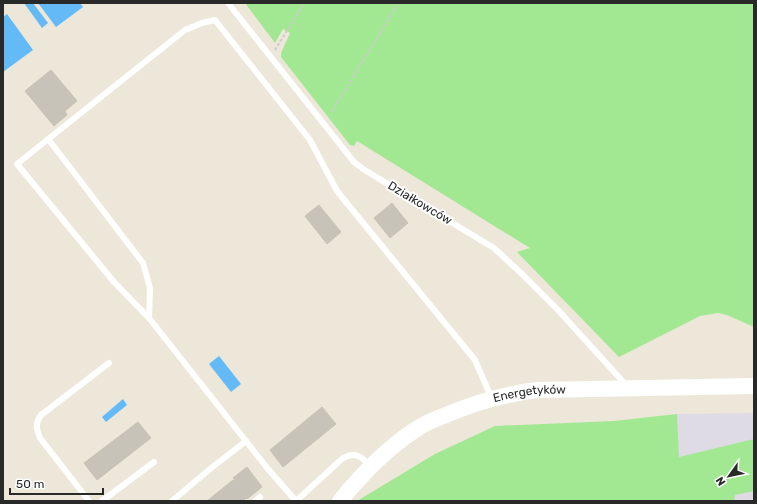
<svg xmlns="http://www.w3.org/2000/svg" width="757" height="504" viewBox="0 0 757 504" font-family="Rubik,sans-serif">
<rect width="100%" height="100%" fill="#ece7d9"/>
<polygon fill="#dfdbe4" points="754,413 754,501 680,501 677,414"/>
<g fill="#a2e792">
<polygon points="245,3 754,3 754,327 727,315 718,313 700,316 619,357 517,252 530,248 357,141 354,146 350,145 281,57 281,53 290,33 283,29 275,43"/>
<polygon points="677,414 679,457 754,439 754,491 735,495 734,501 357,501 435,454 495,426 614,421"/>
</g>
<g fill="#64baf6">
<polygon points="24,3 33,3 48,23 42,28"/>
<polygon points="38,3 80,3 83,7 56,27"/>
<polygon points="7,14 33,50 3,72 3,17"/>
<polygon points="219,356 241,384 231,392 209,364"/>
<polygon points="123,399 127,405 106,422 102,417"/>
</g>
<g fill="#c7c3b9" stroke="#c8c3b3">
<polygon points="51,70 77,101 65,111 67,115 54,126 25,91"/>
<polygon points="392,203 408,223 390,238 374,218"/>
<polygon points="319,205 341,232 327,244 305,216"/>
<polygon points="322,407 336,424 283,467 270,450"/>
<polygon points="138,422 151,438 97,480 84,463"/>
<polygon points="247,467 262,487 247,499 246,498 243,501 207,501 233,480 234,482 235,480 233,478"/>
</g>
<g fill="none" stroke-linecap="round" stroke-linejoin="round">
<g stroke="#ccc" stroke-width="2" stroke-dasharray="3 2" stroke-linecap="butt">
<polyline points="275,50 304,3"/>
<polyline points="332,112 398,3"/>
</g>
<g stroke="#fff" stroke-width="6">
<polyline points="228,3 354,162 363,169 494,248 522,274 559,311 626,385"/>
<polyline points="49,140 143,263 150,288 149,318"/>
<path d="M89 501 40 438C36 428 35 424 41 415L109 363"/>
<polyline points="102,501 154,462"/>
<polyline points="172,501 210,469 246,441"/>
<polyline points="255,501 260,497"/>
<polyline points="296,501 268,469 149,318 114,282 17,164 185,30 202,23 215,20 310,140 337,191 475,360 492,399"/>
<path d="M296 501 343 458C356 451 361 457 371 466"/>
</g>
<path stroke="#fff" stroke-width="16" id="s1" d="M340 501C362 474 386 449 415 430 425 423 435 419 446 415 476 402 506 394 537 390L754 386"/>
</g>
<g text-anchor="middle" dominant-baseline="central" stroke-width="4" stroke-linejoin="round" paint-order="stroke">
<g font-size="12" fill="#292929" stroke="#fff">
<text transform="translate(420 203) rotate(31)">Działkowców</text>
<text stroke="none"><textPath href="#s1" startOffset="225">Energetyków</textPath></text>
</g>
</g>
<rect width="757" height="504" fill="none" stroke="#292929" stroke-width="8"/>
<g transform="translate(729 476) rotate(237)" stroke="#ffffff" stroke-width="3" paint-order="stroke">
<path d="M0-3L7 15L0 10L-7 15Z" fill="#292929"/>
<text y="-6" font-size="11" font-weight="bold" text-anchor="middle" fill="#292929">N</text>
</g>
<path d="M10 488v6h93v-6" fill="none" stroke="#292929" stroke-width="2"/>
<text x="16" y="488" font-size="12" fill="#292929" stroke="#ffffff" stroke-width="3" paint-order="stroke">50 m</text>
</svg>
